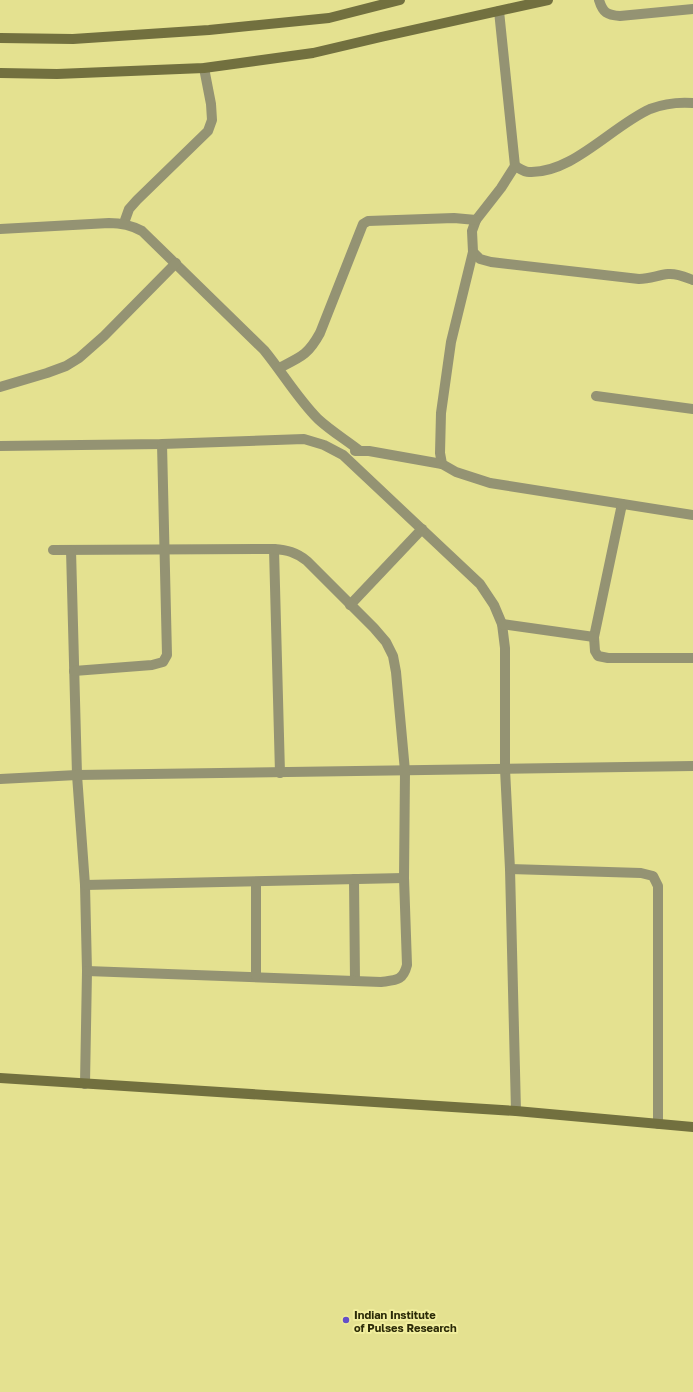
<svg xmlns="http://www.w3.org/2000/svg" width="693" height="1392" viewBox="0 0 693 1392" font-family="'Golos Text',sans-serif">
<rect width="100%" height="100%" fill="#e4e190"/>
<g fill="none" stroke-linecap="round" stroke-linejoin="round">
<g stroke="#949373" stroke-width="10">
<path d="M599 0C603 13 607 15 620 16L693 9"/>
<polyline points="499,11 515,166"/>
<path d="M693 103C680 102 663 104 650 109 612 126 572 174 529 172 524 172 519 168 515 166L501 188 476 220 472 231 473 252 480 259 491 262 639 279C650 279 658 275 668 274 677 273 685 277 693 280"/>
<polyline points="124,223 129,209 137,200 208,131 212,120 211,104 204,68"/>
<path d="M0 229 109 223C122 223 131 225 142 231L264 350C282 372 298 399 318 419 331 431 346 440 360 451"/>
<polyline points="473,252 451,342 441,413 440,453 442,464 456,472 490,483 693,515"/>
<path d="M279 368C301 357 308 355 320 333L363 224 368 221 454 218 476 220"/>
<polyline points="0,387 47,373 66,366 79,358 104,336 176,263"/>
<polyline points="596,396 693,409"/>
<polyline points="0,446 162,444 304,439 324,445 343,455 480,584 494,605 502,624 505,648 505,769 510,869 516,1111"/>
<polyline points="355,451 369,451 442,464"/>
<polyline points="622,504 594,637 595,651 598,656 608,658 693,658"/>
<polyline points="53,550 274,549 280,773"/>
<polyline points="71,550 77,775 85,885 87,971 85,1084"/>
<polyline points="350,605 422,529"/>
<polyline points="502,624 594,637"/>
<polyline points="74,671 152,665 163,662 167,655 162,444"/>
<polyline points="0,779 77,775 693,766"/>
<polyline points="510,869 641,873 653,876 658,886 658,1124"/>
<polyline points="354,879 355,981"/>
<polyline points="85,885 404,878"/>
<path d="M87 971 381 982C396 980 403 981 407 965L404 878 405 771 396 672 393 656 386 642 374 628 307 561C296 552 287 550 274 549"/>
<polyline points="256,976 256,882"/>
</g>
<g stroke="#72703f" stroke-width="10">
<polyline points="0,38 73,39 209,30 329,18 400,0"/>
<polyline points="0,73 57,74 204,68 313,53 381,37 548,0"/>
<polyline points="0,1078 516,1111 693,1127"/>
</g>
</g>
<circle fill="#644fc8" stroke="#f1ee9d" stroke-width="1.5" cx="346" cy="1320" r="4"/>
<g text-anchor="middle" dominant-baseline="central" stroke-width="4" stroke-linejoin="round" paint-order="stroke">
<g font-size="11" font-weight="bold" fill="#2c2b08" stroke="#f1ee9d" text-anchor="start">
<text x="354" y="1314">Indian Institute<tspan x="354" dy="13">of Pulses Research</tspan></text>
</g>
</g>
</svg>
